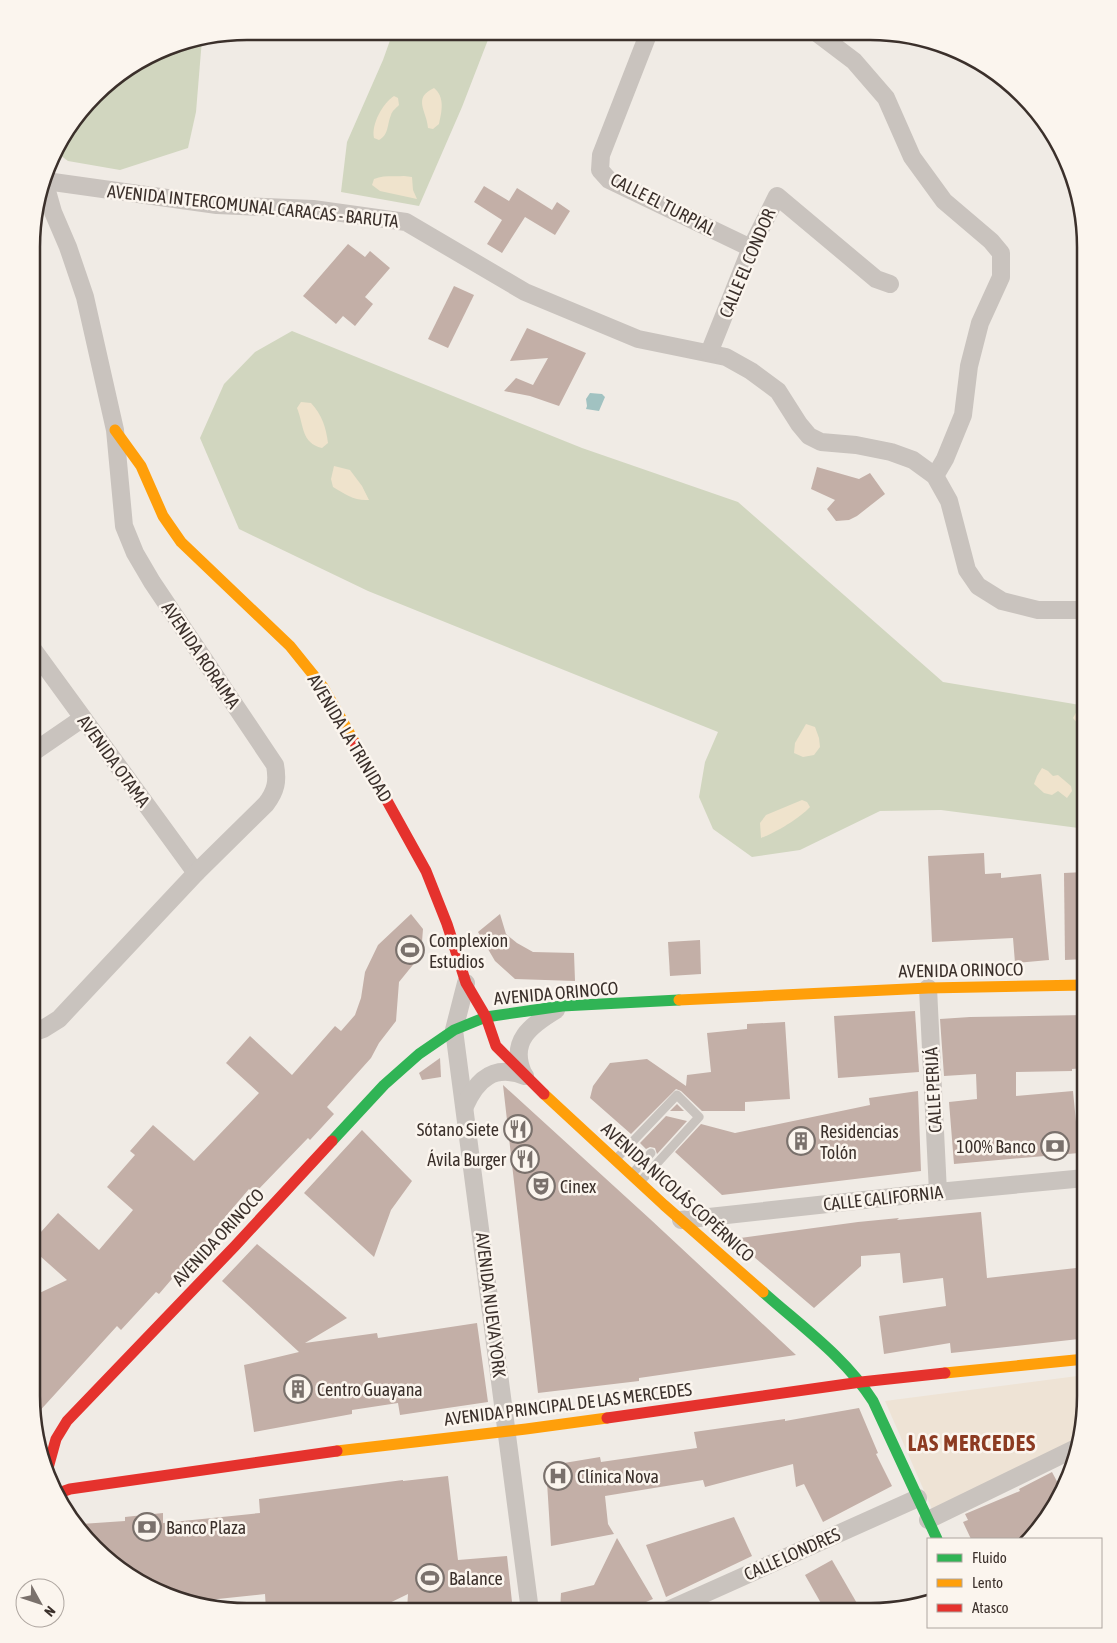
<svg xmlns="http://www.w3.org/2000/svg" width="1117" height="1643" viewBox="0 0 1117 1643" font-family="'Asap Condensed',sans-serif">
<rect width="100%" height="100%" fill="#f0ebe5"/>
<g fill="#d1d6bf">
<polygon points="393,32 491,32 462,107 419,206 341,192 347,142 383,60"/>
<polygon points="202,39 196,112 188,148 120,170 68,161 56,152 60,140 105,85 178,43"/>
<polygon points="292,331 582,448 738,502 943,682 1086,706 1086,829 941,810 880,811 800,850 752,857 713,829 699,797 705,762 718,732 368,591 239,529 200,438 224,384 255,352"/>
</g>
<g fill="#efe3cc">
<path d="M434 88C445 97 442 111 439 124L433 129 428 128C427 111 412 98 434 88Z"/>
<path d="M394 96 398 98 399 105C396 108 392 111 391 115 387 124 389 135 379 140L374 138C371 124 383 103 394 96Z"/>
<path d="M404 176 412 177 413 190 417 199 380 191 372 185 374 179C383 175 394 177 404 176Z"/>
<path d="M301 402 311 403C322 415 326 427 328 443L322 448C301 443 304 425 297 408Z"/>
<path d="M334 466 350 470 362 486 369 500C354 501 345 494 333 487L331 479Z"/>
<polygon points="1082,708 1086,711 1086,725 1079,725 1073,718 1077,711"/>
<polygon points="806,724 815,727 819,738 820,747 814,755 803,757 794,753 795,743"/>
<polygon points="1042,768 1048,771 1053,776 1058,775 1071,786 1072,791 1067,798 1058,791 1052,795 1044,793 1034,784 1037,776"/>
<path d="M802 800 807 802 810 807C800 818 775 833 761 838L760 823 766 815Z"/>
</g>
<polygon fill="#eee3d5" points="1085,1375 1085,1410 1079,1439 932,1509 885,1401"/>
<polygon fill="#a1c2c1" points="590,393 602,394 605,397 599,411 586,409 587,406 586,399"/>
<g fill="#c3afa7">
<polygon points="484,186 509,201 517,188 552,210 557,202 570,211 555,235 525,217 502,253 487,244 502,220 474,202"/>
<polygon points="348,244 365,257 370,251 390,268 365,297 373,304 355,326 343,316 336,324 303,296"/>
<polygon points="454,286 474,295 448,348 428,339"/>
<polygon points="527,328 586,353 559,406 530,396 504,391 516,378 533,385 548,358 510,361"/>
<polygon points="817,467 859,479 870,473 885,494 857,516 849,520 836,521 827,509 835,500 811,489"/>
<polygon points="984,853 985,874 1001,873 1001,878 1041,874 1049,960 1015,963 1013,938 932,942 928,856"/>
<polygon points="1085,872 1085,959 1065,960 1064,873"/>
<polygon points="411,914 423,929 421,955 399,982 396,1021 379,1043 371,1058 327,1107 334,1114 310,1140 308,1138 254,1194 249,1189 209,1236 211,1237 191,1261 189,1259 159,1294 156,1292 121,1330 117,1326 36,1415 31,1396 31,1297 67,1280 31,1248 32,1242 58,1213 99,1250 133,1210 107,1187 135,1155 130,1151 153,1125 194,1161 259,1093 226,1063 250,1036 292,1075 335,1026 341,1031 355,1015 361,998 365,972 378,945"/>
<polygon points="500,914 506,934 517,943 533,952 574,953 575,981 515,979 495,961 478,932"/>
<polygon points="700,940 701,974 670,976 668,942"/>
<polygon points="915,1011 919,1072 838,1078 834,1016"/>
<polygon points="1085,1015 1085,1068 1072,1069 1072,1071 1016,1072 1016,1096 1073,1091 1079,1153 954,1164 949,1102 977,1099 976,1074 944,1076 940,1019 970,1017"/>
<polygon points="785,1022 790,1099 745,1102 745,1111 702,1111 681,1091 676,1089 631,1134 590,1098 593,1086 610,1063 647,1059 686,1086 687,1075 711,1072 707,1033 747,1029 747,1024"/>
<polygon points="440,1058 441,1077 422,1080 419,1073"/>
<polygon points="503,1085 650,1219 796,1355 639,1378 639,1381 538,1393"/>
<polygon points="918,1091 921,1171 722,1195 675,1152 701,1124 735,1133 870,1105 869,1098"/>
<polygon points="677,1104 684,1111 670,1111"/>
<polygon points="666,1116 687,1121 657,1154 655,1148 650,1147 646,1149 640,1143"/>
<polygon points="362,1130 412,1181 391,1210 374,1257 304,1193"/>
<polygon points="981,1212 987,1278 1085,1267 1085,1324 1078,1325 1079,1339 951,1353 950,1343 884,1354 879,1316 946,1306 943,1278 903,1283 900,1253 861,1256 861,1266 814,1308 733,1239 858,1222 899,1218 897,1220"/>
<polygon points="257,1244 347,1318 305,1343 377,1333 378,1338 477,1323 488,1402 400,1415 398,1403 352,1410 352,1414 254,1432 244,1365 299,1352 222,1281"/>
<polygon points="859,1408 878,1453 876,1454 892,1486 823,1522 804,1484 796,1487 793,1464 705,1487 703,1480 605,1496 608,1524 614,1534 551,1546 546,1466 600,1457 601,1462 697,1448 694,1432 785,1419 785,1421"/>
<polygon points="1052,1472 1062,1491 1049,1516 1029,1539 971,1539 963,1522 968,1520 965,1514 1020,1491 1019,1489"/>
<polygon points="448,1476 458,1560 507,1556 513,1611 407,1610 408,1594 375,1610 266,1610 265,1594 189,1602 176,1598 176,1594 164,1595 116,1567 81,1524 125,1521 125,1517 163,1513 163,1523 260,1513 259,1499 403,1480 403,1481"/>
<polygon points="734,1517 752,1556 666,1597 646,1545"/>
<polygon points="617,1538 653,1599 625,1611 560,1611 561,1593 594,1585"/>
<polygon points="832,1560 862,1612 826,1612 805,1575"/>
</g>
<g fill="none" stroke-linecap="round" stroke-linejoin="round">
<g stroke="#c9c3be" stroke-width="9">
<polyline points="616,1159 677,1095 699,1117 640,1182"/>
<polyline points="632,1174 651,1153"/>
</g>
<g stroke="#c9c3be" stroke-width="18">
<polyline points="649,32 601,155 600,170 609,180 751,248"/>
<polyline points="817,33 854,61 886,98 912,157 944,201 991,241 1001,253 1001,277 980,323 969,366 963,415 945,459 935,476"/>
<polyline points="46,181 217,205 313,209 406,222 525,292 638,339 726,357 751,371 778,391 799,424 809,436 821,442 856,445 891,452 913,460 935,476 949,501 967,570 978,586 1002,601 1038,610 1086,610"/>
<polyline points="709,353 751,248 777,196 876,279 890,284"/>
<polyline points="32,648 196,873"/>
<polyline points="32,753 83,718"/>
<polyline points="466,983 454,1030 530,1611"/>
<polyline points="928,988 938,1192"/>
<path d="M32 1033 43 1029 59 1019 196 873 266 804C276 791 278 781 275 765L152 582 135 553 124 526 115 430 85 297 68 247 53 212 45 184"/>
<path d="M523 1073C509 1041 531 1025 556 1010"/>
<path d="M465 1106C477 1079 494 1064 525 1076"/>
<polyline points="681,1220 938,1192 1085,1178"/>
<polyline points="928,1520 1078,1447"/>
<polyline points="666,1611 918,1498"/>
</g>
<g stroke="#30b455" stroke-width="11">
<polyline points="332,1141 384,1085 419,1054 454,1030 486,1017 562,1006 679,1000"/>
<path d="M763 1292C801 1326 845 1357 873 1401L937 1539"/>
</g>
<g stroke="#ff9f0a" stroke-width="11">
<polyline points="115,430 141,466 163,516 181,542 290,646 323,687 355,743"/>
<polyline points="679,1000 928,988 1085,985"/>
<polyline points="544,1094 664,1205 763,1292"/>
<polyline points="945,1373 1085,1359"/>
<polyline points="337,1451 526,1429 607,1418"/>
</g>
<g stroke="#e5322d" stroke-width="11">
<polyline points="355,743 426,871 447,924 466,983 486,1017 496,1046 544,1094"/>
<polyline points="607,1418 861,1382 945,1373"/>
<polyline points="48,1468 56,1439 67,1421 235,1246 332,1141"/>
<polyline points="56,1494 70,1489 337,1451"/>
</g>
</g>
<defs>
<symbol id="stadium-ring" viewBox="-11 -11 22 22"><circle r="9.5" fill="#fbf5ee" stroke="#7a716c" stroke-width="1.5"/><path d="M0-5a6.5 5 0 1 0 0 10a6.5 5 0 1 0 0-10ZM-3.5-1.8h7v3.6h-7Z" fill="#7a716c"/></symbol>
<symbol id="restaurant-ring" viewBox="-11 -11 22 22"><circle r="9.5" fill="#fbf5ee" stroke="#7a716c" stroke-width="1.5"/><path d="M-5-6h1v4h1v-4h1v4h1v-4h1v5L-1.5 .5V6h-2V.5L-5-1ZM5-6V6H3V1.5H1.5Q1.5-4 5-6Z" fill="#7a716c"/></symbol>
<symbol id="building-ring" viewBox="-11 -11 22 22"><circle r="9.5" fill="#fbf5ee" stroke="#7a716c" stroke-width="1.5"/><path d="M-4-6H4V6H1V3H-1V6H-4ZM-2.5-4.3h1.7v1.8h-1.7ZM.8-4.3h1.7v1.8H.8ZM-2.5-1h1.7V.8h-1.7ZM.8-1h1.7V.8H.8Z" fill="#7a716c"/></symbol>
<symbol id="bank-ring" viewBox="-11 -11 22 22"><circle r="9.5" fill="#fbf5ee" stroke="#7a716c" stroke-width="1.5"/><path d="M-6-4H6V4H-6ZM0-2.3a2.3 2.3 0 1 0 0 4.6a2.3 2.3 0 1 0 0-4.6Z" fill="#7a716c"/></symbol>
<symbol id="theatre-ring" viewBox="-11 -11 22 22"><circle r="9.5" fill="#fbf5ee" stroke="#7a716c" stroke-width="1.5"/><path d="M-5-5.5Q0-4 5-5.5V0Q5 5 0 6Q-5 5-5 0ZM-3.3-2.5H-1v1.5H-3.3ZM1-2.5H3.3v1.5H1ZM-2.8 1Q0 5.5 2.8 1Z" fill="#7a716c"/></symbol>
<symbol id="hospital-ring" viewBox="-11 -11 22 22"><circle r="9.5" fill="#fbf5ee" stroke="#7a716c" stroke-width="1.5"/><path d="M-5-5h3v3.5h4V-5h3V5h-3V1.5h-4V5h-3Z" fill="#7a716c"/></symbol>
</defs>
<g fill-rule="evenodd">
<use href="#stadium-ring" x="394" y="934" width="32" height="32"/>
<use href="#restaurant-ring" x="502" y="1113" width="32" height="32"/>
<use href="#building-ring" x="785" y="1125" width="32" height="32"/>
<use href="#bank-ring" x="1039" y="1130" width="32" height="32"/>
<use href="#restaurant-ring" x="509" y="1143" width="32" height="32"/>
<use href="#theatre-ring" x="525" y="1170" width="32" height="32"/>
<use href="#building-ring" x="282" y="1373" width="32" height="32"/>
<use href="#hospital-ring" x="542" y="1460" width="32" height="32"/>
<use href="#bank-ring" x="131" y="1511" width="32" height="32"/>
<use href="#stadium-ring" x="414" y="1562" width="32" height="32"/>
</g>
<g text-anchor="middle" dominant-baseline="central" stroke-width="5" stroke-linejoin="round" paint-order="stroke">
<g font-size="18" fill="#3b302b" stroke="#fbf5ee">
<text transform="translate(663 204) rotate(27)">CALLE EL TURPIAL</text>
<text transform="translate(253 206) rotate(6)">AVENIDA INTERCOMUNAL CARACAS - BARUTA</text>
<text transform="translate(747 263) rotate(-67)">CALLE EL CONDOR</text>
<text transform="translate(201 655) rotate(56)">AVENIDA RORAIMA</text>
<text transform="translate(350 738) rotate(59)">AVENIDA LA TRINIDAD</text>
<text transform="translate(114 761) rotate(54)">AVENIDA OTAMA</text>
<text transform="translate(961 970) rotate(-1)">AVENIDA ORINOCO</text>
<text transform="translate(556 993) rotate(-5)">AVENIDA ORINOCO</text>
<text transform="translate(933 1090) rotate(-93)">CALLE PERIJÁ</text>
<text transform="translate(678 1192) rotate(42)">AVENIDA NICOLÁS COPÉRNICO</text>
<text transform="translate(883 1198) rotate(-6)">CALLE CALIFORNIA</text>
<text transform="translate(218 1237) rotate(-47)">AVENIDA ORINOCO</text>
<text transform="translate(491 1305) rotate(83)">AVENIDA NUEVA YORK</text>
<text transform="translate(568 1404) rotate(-7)">AVENIDA PRINCIPAL DE LAS MERCEDES</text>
<text transform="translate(792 1554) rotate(-24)">CALLE LONDRES</text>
</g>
<g font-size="18" fill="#3b302b" stroke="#fbf5ee" text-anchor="start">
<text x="429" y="940">Complexion<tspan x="429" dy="21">Estudios</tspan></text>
<text x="499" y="1129" text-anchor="end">Sótano Siete</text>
<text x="820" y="1131">Residencias<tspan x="820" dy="21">Tolón</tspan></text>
<text x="1036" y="1146" text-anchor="end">100% Banco</text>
<text x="506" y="1159" text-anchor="end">Ávila Burger</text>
<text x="560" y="1186">Cinex</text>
<text x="317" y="1389">Centro Guayana</text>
<text x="577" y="1476">Clínica Nova</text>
<text x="166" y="1527">Banco Plaza</text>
<text x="449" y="1578">Balance</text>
</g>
<g font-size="22" font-weight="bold" letter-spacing="1" fill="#8c3b22" stroke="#fbf5ee">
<text x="972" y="1443">LAS MERCEDES</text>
</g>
</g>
<path d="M0 0H1117V1643H0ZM247 40H870A207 207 0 0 1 1077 247V1396A207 207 0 0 1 870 1603H247A207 207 0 0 1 40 1396V247A207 207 0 0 1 247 40Z" fill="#fbf5ee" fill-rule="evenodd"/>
<path fill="none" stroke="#3b302b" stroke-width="2.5" d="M247 40H870A207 207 0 0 1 1077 247V1396A207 207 0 0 1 870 1603H247A207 207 0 0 1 40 1396V247A207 207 0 0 1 247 40Z"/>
<rect x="927" y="1538" width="175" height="90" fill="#fbf5ee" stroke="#aea6a0"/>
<rect x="937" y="1554" width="25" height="8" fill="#30b455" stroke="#aea6a0"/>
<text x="972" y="1563" font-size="15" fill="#3b302b">Fluido</text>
<rect x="937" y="1579" width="25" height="8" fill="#ff9f0a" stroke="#aea6a0"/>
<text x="972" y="1588" font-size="15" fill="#3b302b">Lento</text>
<rect x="937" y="1604" width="25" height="8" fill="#e5322d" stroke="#aea6a0"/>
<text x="972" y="1613" font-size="15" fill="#3b302b">Atasco</text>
<g transform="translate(40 1603) rotate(130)"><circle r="24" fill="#fbf5ee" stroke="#aea6a0"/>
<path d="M0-4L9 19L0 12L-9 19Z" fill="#7a716c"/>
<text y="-8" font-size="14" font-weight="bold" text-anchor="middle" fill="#3b302b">N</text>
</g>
</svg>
